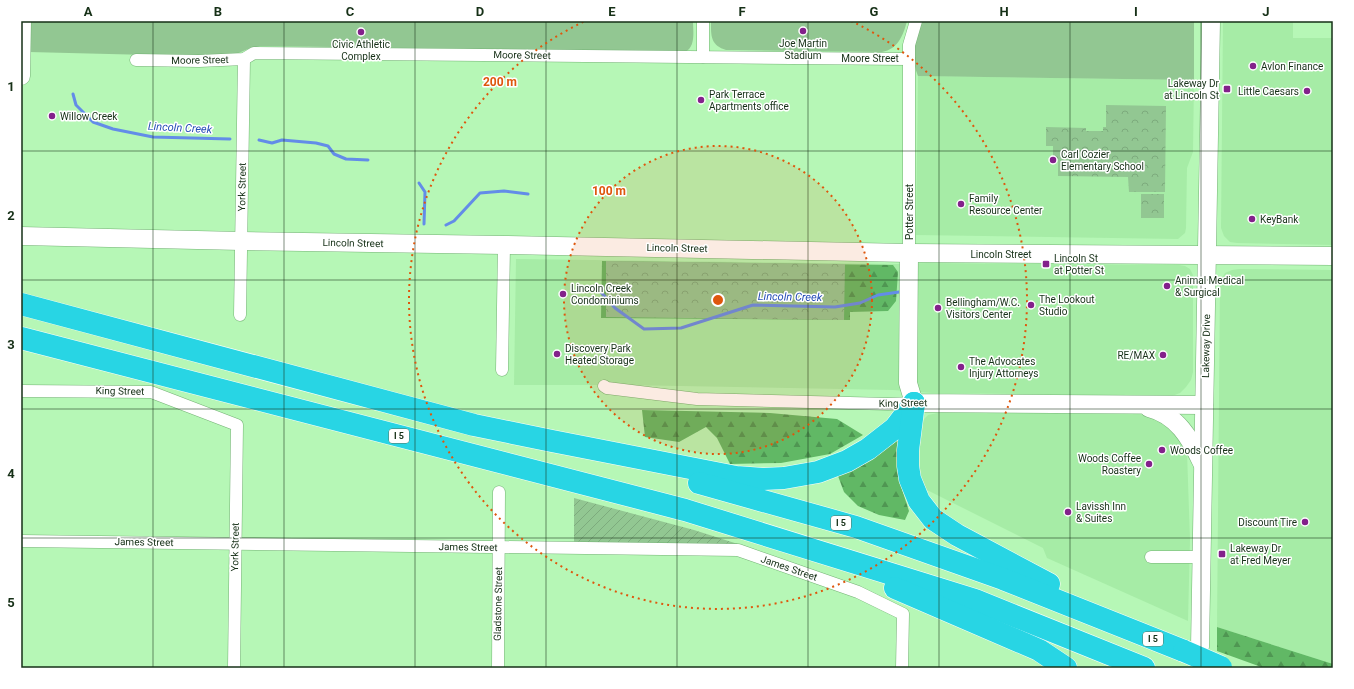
<svg xmlns="http://www.w3.org/2000/svg" width="1354" height="689" viewBox="0 0 1354 689" font-family="Roboto,sans-serif">
<defs>
<pattern id="forest-firs" width="22" height="20" patternUnits="userSpaceOnUse"><rect width="22" height="20" fill="#61b865"/><path d="M5 1l3.5 6h-7zM16 11l3.5 6h-7z" fill="#4f9652"/></pattern>
<pattern id="park-crowns" width="20" height="18" patternUnits="userSpaceOnUse"><rect width="20" height="18" fill="#92c792"/><path d="M2 6a3 3 0 1 1 6 0M12 15a3 3 0 1 1 6 0" fill="none" stroke="#7dab7d"/></pattern>
<pattern id="garden-furrows" width="10" height="10" patternUnits="userSpaceOnUse"><rect width="10" height="10" fill="#92c792"/><path d="M-1 1l2-2M0 10L10 0M9 11l2-2" fill="none" stroke="#7dab7d"/></pattern>
</defs>
<rect width="100%" height="100%" fill="#b6f7b6"/>
<g fill="#a6eca6">
<polygon points="1223,21 1293,21 1293,38 1333,38 1333,245 1237,243 1230,242 1224,236 1221,228"/>
<polygon points="918,76 1194,80 1193,152 1187,168 1186,228 1185,233 1178,239 916,235"/>
<polygon points="516,259 898,264 927,263 1179,265 1185,266 1190,269 1193,275 1193,372 1191,380 1186,387 1180,393 1172,396 932,393 893,390 623,385 514,385"/>
<polygon points="1239,269 1333,270 1333,664 1217,627 1220,285 1222,278 1225,273 1232,270"/>
<polygon points="952,410 956,412 1139,414 1152,416 1171,424 1187,452 1190,540 1188,621 1047,558 1043,548 917,485 914,470 922,421 928,415"/>
</g>
<g fill="url(#forest-firs)">
<polygon points="602,261 893,265 898,272 896,301 888,311 850,312 850,320 601,318"/>
<polygon points="642,410 770,413 837,419 863,435 830,454 781,463 730,464 717,438 706,427 679,442 645,437"/>
<polygon points="900,439 900,483 909,511 905,520 879,515 858,506 844,492 838,476 880,452"/>
<polygon points="1217,627 1333,664 1333,668 1264,668 1217,651"/>
</g>
<g fill="url(#park-crowns)">
<polygon points="1106,105 1166,106 1165,192 1129,192 1128,177 1058,176 1058,159 1053,158 1053,146 1046,146 1046,127 1086,128 1086,131 1103,131 1103,127 1106,127"/>
<rect x="1141" y="194" width="23" height="24"/>
<polygon points="606,261 845,264 844,320 606,317"/>
</g>
<polygon fill="url(#garden-furrows)" points="574,498 694,530 741,545 574,542"/>
<g fill="#92c792">
<path d="M29 21H693C693 31 696 47 685 52L260 46 248 49 229 57 29 52Z"/>
<path d="M711 21H907C903 36 898 49 882 52L726 50C710 45 711 35 711 21Z"/>
<path d="M921 21H1194V80L918 76C910 57 916 39 921 21Z"/>
</g>
<g fill="none" stroke-linecap="round" stroke-linejoin="round">
<g stroke="#638ce8" stroke-width="3">
<polyline points="73,94 76,105 93,122 113,129 153,137 230,139"/>
<polyline points="259,140 272,143 282,140 316,143 328,146 334,154 346,159 368,160"/>
<polyline points="419,183 425,192 424,224"/>
<polyline points="446,225 454,221 480,193 504,191 528,194"/>
<polyline points="600,291 615,308 644,329 681,328 753,305 835,307 860,303 878,295 899,292"/>
</g>
<defs>
<g id="street">
<polyline points="703,57 703,21"/>
<polyline points="136,60 199,61 244,59 254,53 909,59"/>
<polyline points="909,253 909,45 916,21"/>
<polyline points="240,315 244,59"/>
<polyline points="502,370 504,245"/>
<polyline points="604,386 607,388 697,399 888,404 914,403"/>
<polyline points="21,391 151,392 237,425 234,668"/>
<polyline points="21,541 738,550 858,592 903,614 902,668"/>
<polyline points="1151,557 1202,557"/>
<polyline points="498,668 499,492"/>
</g>
<g id="secondary">
<polyline points="21,76 22,21"/>
<polyline points="21,236 241,241 504,245 908,253 1333,256"/>
<polyline points="909,253 908,383 914,403 1204,405"/>
<path d="M1149 408C1177 415 1190 438 1202 463"/>
<polyline points="1200,647 1211,21"/>
</g>
<g id="highway">
<polyline points="21,304 474,425 552,441 736,477 763,479 784,478 818,472 847,461 868,449 895,428 914,403"/>
<polyline points="21,338 685,510 975,600 1144,668"/>
<polyline points="914,403 908,450 908,466 910,479 919,501 933,519 957,535 1049,584"/>
<polyline points="699,483 856,527 1003,579 1184,651"/>
<polyline points="895,588 1039,650 1066,668"/>
</g>
</defs>
<use href="#street" stroke="#74b275" stroke-width="13"/>
<use href="#secondary" stroke="#74b275" stroke-width="19"/>
<use href="#highway" stroke="#fff" stroke-width="23"/>
<use href="#street" stroke="#fff" stroke-width="12"/>
<use href="#secondary" stroke="#fff" stroke-width="18"/>
<use href="#highway" stroke="#28d5e4" stroke-width="22"/>
<defs>
<polyline id="highway-bridge" points="1184,651 1221,667"/>
</defs>
<use href="#highway-bridge" stroke="#fff" stroke-width="23" stroke-linecap="butt"/>
<use href="#highway-bridge" stroke="#28d5e4" stroke-width="22"/>
</g>
<path fill="none" stroke="#163017" stroke-width="1" stroke-opacity="0.55" d="M153 21V668M284 21V668M415 21V668M546 21V668M677 21V668M808 21V668M939 21V668M1070 21V668M1201 21V668M21 151H1333M21 280H1333M21 409H1333M21 538H1333"/>
<circle cx="718" cy="300" r="154" fill="#de570d" fill-opacity=".12"/>
<g fill="none" stroke="#de570d" stroke-width="2" stroke-dasharray="2 4">
<circle cx="718" cy="300" r="154"/>
<path d="M851 21A309 309 0 1 1 585 21"/>
</g>
<g fill="#83218b" stroke="#fff" stroke-width="1.5">
<circle cx="803" cy="31" r="4"/>
<circle cx="361" cy="32" r="4"/>
<circle cx="1253" cy="66" r="4"/>
<rect x="1223" y="85" width="8" height="8" rx="2"/>
<circle cx="1307" cy="91" r="4"/>
<circle cx="701" cy="100" r="4"/>
<circle cx="52" cy="116" r="4"/>
<circle cx="1053" cy="160" r="4"/>
<circle cx="961" cy="204" r="4"/>
<circle cx="1252" cy="219" r="4"/>
<rect x="1042" y="260" width="8" height="8" rx="2"/>
<circle cx="1167" cy="286" r="4"/>
<circle cx="563" cy="294" r="4"/>
<circle cx="1031" cy="305" r="4"/>
<circle cx="938" cy="308" r="4"/>
<circle cx="557" cy="354" r="4"/>
<circle cx="1163" cy="355" r="4"/>
<circle cx="961" cy="367" r="4"/>
<circle cx="1162" cy="450" r="4"/>
<circle cx="1149" cy="464" r="4"/>
<circle cx="1068" cy="512" r="4"/>
<circle cx="1305" cy="522" r="4"/>
<rect x="1218" y="550" width="8" height="8" rx="2"/>
</g>
<g text-anchor="middle" dominant-baseline="central" stroke-width="3" stroke-linejoin="round" paint-order="stroke">
<g fill="#fff" stroke="#5c6e5d" stroke-width="1">
<rect x="389" y="429" width="20" height="14" rx="3"/>
<rect x="831" y="516" width="20" height="14" rx="3"/>
<rect x="1143" y="632" width="20" height="14" rx="3"/>
</g>
<g font-size="9" font-weight="bold" fill="#163017">
<text x="399" y="436">I 5</text>
<text x="841" y="523">I 5</text>
<text x="1153" y="639">I 5</text>
</g>
<g font-size="10" fill="#163017" stroke="#fff" text-anchor="start">
<text x="803" y="43" text-anchor="middle">Joe Martin<tspan x="803" dy="12">Stadium</tspan></text>
<text x="361" y="44" text-anchor="middle">Civic Athletic<tspan x="361" dy="12">Complex</tspan></text>
<text x="1261" y="66">Avlon Finance</text>
<text x="1219" y="83" text-anchor="end">Lakeway Dr<tspan x="1219" dy="12">at Lincoln St</tspan></text>
<text x="1299" y="91" text-anchor="end">Little Caesars</text>
<text x="709" y="94">Park Terrace<tspan x="709" dy="12">Apartments office</tspan></text>
<text x="60" y="116">Willow Creek</text>
<text x="1061" y="154">Carl Cozier<tspan x="1061" dy="12">Elementary School</tspan></text>
<text x="969" y="198">Family<tspan x="969" dy="12">Resource Center</tspan></text>
<text x="1260" y="219">KeyBank</text>
<text x="1054" y="258">Lincoln St<tspan x="1054" dy="12">at Potter St</tspan></text>
<text x="1175" y="280">Animal Medical<tspan x="1175" dy="12">&amp; Surgical</tspan></text>
<text x="571" y="288">Lincoln Creek<tspan x="571" dy="12">Condominiums</tspan></text>
<text x="1039" y="299">The Lookout<tspan x="1039" dy="12">Studio</tspan></text>
<text x="946" y="302">Bellingham/W.C.<tspan x="946" dy="12">Visitors Center</tspan></text>
<text x="565" y="348">Discovery Park<tspan x="565" dy="12">Heated Storage</tspan></text>
<text x="1155" y="355" text-anchor="end">RE/MAX</text>
<text x="969" y="361">The Advocates<tspan x="969" dy="12">Injury Attorneys</tspan></text>
<text x="1170" y="450">Woods Coffee</text>
<text x="1141" y="458" text-anchor="end">Woods Coffee<tspan x="1141" dy="12">Roastery</tspan></text>
<text x="1076" y="506">Lavissh Inn<tspan x="1076" dy="12">&amp; Suites</tspan></text>
<text x="1297" y="522" text-anchor="end">Discount Tire</text>
<text x="1230" y="548">Lakeway Dr<tspan x="1230" dy="12">at Fred Meyer</tspan></text>
</g>
<g font-size="10" fill="#163017" stroke="#fff">
<text transform="translate(522 55) rotate(1)">Moore Street</text>
<text x="870" y="58">Moore Street</text>
<text transform="translate(200 60) rotate(-1)">Moore Street</text>
<text transform="translate(242 187) rotate(-89)">York Street</text>
<text transform="translate(909 212) rotate(-90)">Potter Street</text>
<text transform="translate(353 243) rotate(1)">Lincoln Street</text>
<text transform="translate(677 248) rotate(1)">Lincoln Street</text>
<text x="1001" y="254">Lincoln Street</text>
<text transform="translate(1206 346) rotate(-89)">Lakeway Drive</text>
<text transform="translate(120 391) rotate(1)">King Street</text>
<text transform="translate(903 403) rotate(-1)">King Street</text>
<text transform="translate(144 542) rotate(1)">James Street</text>
<text transform="translate(235 547) rotate(-89)">York Street</text>
<text transform="translate(468 547) rotate(1)">James Street</text>
<text transform="translate(789 568) rotate(19)">James Street</text>
<text transform="translate(498 604) rotate(-89)">Gladstone Street</text>
</g>
<g font-size="11" font-style="italic" fill="#244bb6" stroke="#fff">
<text transform="translate(180 128) rotate(3)">Lincoln Creek</text>
<text transform="translate(790 297) rotate(1)">Lincoln Creek</text>
</g>
</g>
<circle cx="718" cy="300" r="6" fill="#de570d" stroke="#fff" stroke-width="2"/>
<g font-size="12" text-anchor="middle" font-weight="bold" fill="#de570d" stroke="#fff" stroke-width="3" stroke-linejoin="round" paint-order="stroke">
<text x="500" y="86">200 m</text>
<text x="609" y="195">100 m</text>
</g>
<rect width="1354" height="689" fill="none" stroke="#ffffff" stroke-width="44"/>
<rect x="22" y="22" width="1310" height="645" fill="none" stroke="#163017" stroke-width="1.5"/>
<g font-size="13" text-anchor="middle" font-weight="bold" fill="#163017">
<text x="88" y="16">A</text>
<text x="218" y="16">B</text>
<text x="350" y="16">C</text>
<text x="480" y="16">D</text>
<text x="612" y="16">E</text>
<text x="742" y="16">F</text>
<text x="874" y="16">G</text>
<text x="1004" y="16">H</text>
<text x="1136" y="16">I</text>
<text x="1266" y="16">J</text>
<text x="11" y="91">1</text>
<text x="11" y="220">2</text>
<text x="11" y="349">3</text>
<text x="11" y="478">4</text>
<text x="11" y="607">5</text>
</g>
</svg>
